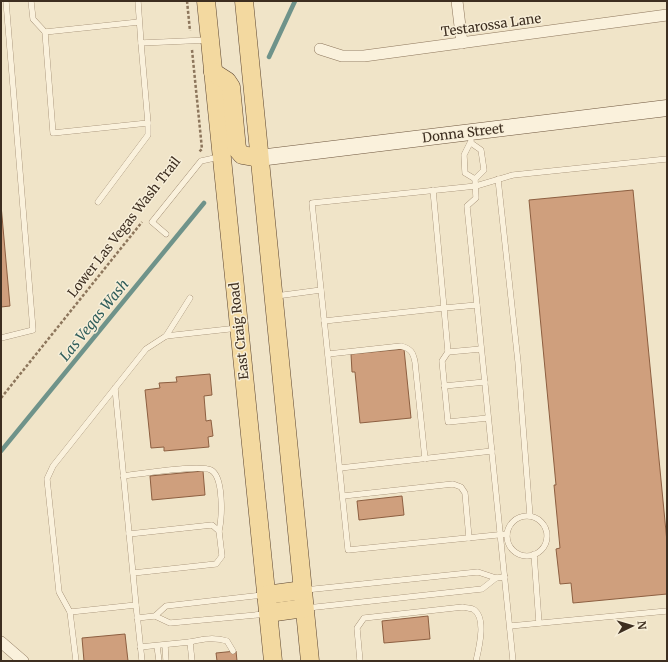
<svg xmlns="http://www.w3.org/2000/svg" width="668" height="662" viewBox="0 0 668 662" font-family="Merriweather,serif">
<rect width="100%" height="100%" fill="#f0e4c8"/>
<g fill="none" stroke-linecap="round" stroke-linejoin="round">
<g stroke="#6f938a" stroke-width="4.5">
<polyline points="269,57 295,1"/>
<polyline points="1,451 204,203"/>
</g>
</g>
<g fill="#cf9f7d" stroke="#8d5f41">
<polygon points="633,190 667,542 667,594 573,603 571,583 560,584 556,549 560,548 554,485 556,485 529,200"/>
<polygon points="1,205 10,306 1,307"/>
<polygon points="404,349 411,418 360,423 355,372 352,372 351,354"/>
<polygon points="210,374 212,395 204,396 206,421 211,420 213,436 208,437 209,447 164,451 164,447 151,448 145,390 160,388 159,383 177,382 176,377"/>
<polygon points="203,471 205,495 152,500 150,476"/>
<polygon points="402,496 404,515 359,520 357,501"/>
<polygon points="428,616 430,639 384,643 382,621"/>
<polygon points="125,634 128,661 84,661 82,638"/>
<polygon points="236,651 237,661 217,661 216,653"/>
</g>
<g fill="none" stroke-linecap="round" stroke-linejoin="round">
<defs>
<g id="lane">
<polyline points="31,1 33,19 45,32 53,133 148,123 141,43"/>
<polyline points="138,1 141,43 208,40"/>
<polyline points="45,32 139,22"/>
<polyline points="471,141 464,155 465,173 475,179"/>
<polyline points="471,143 481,150 484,170 475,179 476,198 467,206 513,661"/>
<polyline points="498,179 518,362 530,516"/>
<polyline points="433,190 444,308 477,305"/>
<polyline points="98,202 148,135 148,123"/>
<polyline points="166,234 152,222 201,161 219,157"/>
<polyline points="276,296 321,290"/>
<polyline points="324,321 444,308 448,352 442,361 448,422 488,418"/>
<polyline points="166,336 190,298"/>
<polyline points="1,338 33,330 6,1"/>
<polyline points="448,352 481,349"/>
<path d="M328 354 401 346C411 349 413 352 415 362L425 459"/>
<polyline points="444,386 485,382"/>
<polyline points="115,388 136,605"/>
<polyline points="340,468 492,451"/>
<path d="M123 476C139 474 200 464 211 470 224 477 222 518 219 531"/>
<polyline points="343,496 453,484 461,487 465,493 469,538"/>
<circle cx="527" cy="536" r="20"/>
<polyline points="129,534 212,525 219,531 222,556 216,564 133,573"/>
<polyline points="507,534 348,550 312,203 476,186 513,175 667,159"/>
<polyline points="534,554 539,623"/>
<polyline points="305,590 478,572 496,578 505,577"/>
<polyline points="307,608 482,589 496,578"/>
<polyline points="70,612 136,605 142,661"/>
<polyline points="155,616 170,623 266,614"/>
<polyline points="137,618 155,616 166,606 263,595"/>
<polyline points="510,626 667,611"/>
<path d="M190 642C203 639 214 637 227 641L233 651"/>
<polyline points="165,645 166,661"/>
<polyline points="157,646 159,661"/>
<polyline points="140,647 190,642 192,661"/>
<polyline points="76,661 70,612 59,592 47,479 53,466 146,349 166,336 238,328"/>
<path d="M360 661 357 628 364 618 463 607C466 608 470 608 473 609 487 617 479 648 476 661"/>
</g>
<g id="street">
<polyline points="457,1 462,43"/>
<polyline points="320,49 342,56 364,56 667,15"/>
<polyline points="1,642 23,661"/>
</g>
<polyline id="secondary" points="259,158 667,108"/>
<g id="primary">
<polyline points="206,1 273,661"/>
<polyline points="244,1 310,661"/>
<polyline points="213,72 227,81 231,87 237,149 242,155 259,158"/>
<polyline points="266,595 303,590"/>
<polyline points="268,613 304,608"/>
</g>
</defs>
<use href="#lane" stroke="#8d765c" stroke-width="6"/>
<use href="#street" stroke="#8d765c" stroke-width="12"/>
<use href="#secondary" stroke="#6f573f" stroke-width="17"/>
<use href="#primary" stroke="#5b4430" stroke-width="19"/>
<g stroke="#8d765c" stroke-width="2.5" stroke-dasharray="3 2" stroke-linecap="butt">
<polyline points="187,1 190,31"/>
<polyline points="192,50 202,149 199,152"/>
<polyline points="1,398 142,222"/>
</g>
<use href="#lane" stroke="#faf1dc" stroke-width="5.5"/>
<use href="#street" stroke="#faf1dc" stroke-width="11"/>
<use href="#secondary" stroke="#faf1dc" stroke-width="16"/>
<use href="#primary" stroke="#f3d9a0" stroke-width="18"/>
</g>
<g text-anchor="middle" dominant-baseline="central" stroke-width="3" stroke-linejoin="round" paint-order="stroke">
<g font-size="13" fill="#3d2e20" stroke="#f7eed8">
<text transform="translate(491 25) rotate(-8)">Testarossa Lane</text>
<text transform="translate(463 133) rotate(-7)">Donna Street</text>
<text transform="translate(124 227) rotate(-52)">Lower Las Vegas Wash Trail</text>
<text transform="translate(239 331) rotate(-96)">East Craig Road</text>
</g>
<g font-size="14" font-style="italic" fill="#2f5d5a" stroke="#f7eed8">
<text transform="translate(94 320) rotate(-51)">Las Vegas Wash</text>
</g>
</g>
<rect width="668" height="662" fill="none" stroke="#3d2e20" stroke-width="4"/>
<g transform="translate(632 626) rotate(85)" stroke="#f7eed8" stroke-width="3" paint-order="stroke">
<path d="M0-3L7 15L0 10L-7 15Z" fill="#3d2e20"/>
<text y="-6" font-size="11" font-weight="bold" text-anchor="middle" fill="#3d2e20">N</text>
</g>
</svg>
